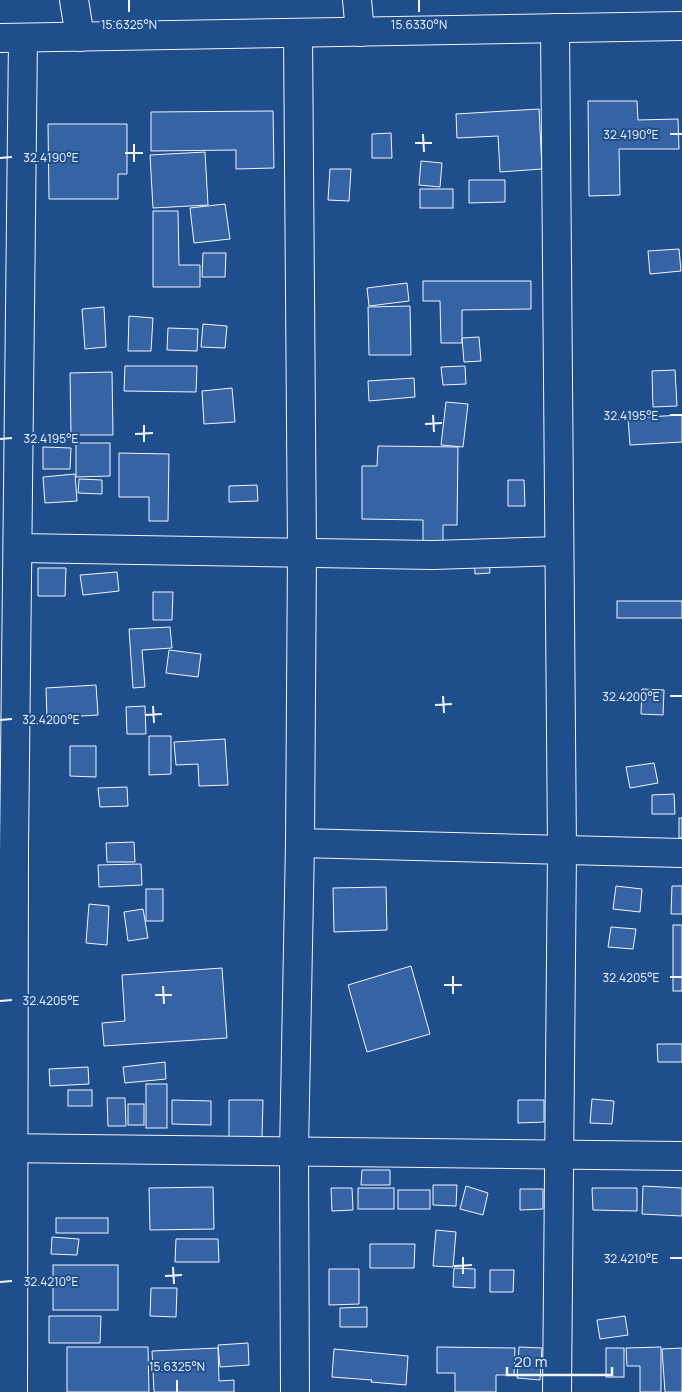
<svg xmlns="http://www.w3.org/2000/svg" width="682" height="1392" viewBox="0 0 682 1392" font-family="Manrope,sans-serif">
<rect width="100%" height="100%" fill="#1f4e8c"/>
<g fill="#3563a3" stroke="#f2f6ff">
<polygon points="588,101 637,101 638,120 678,119 679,149 619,149 620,195 589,196"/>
<polygon points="539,109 542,169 500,172 498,136 457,138 456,114"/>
<polygon points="273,111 274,168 236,169 236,150 151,151 151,112"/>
<polygon points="48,124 127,124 127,174 118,174 118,199 49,199"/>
<polygon points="391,133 392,158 372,158 372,134"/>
<polygon points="205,152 208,205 153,208 150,155"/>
<polygon points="421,161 442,163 440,187 419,185"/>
<polygon points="330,169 351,169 349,201 328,200"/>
<polygon points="469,180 505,180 505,202 469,203"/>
<rect x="420" y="189" width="33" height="19"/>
<polygon points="225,204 230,239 194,243 190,208"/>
<polygon points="153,211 178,211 179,265 200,265 200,287 153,287"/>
<polygon points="679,249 681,271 650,274 648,251"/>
<polygon points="203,253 226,253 225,277 202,277"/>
<polygon points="423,281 531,281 531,309 462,310 462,343 441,343 440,301 423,301"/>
<polygon points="407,283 409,301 369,306 367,288"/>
<polygon points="410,306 411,355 369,355 368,307"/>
<polygon points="104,307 106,347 85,349 82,309"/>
<polygon points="129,316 153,318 151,351 128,351"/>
<polygon points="203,324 227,326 225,348 201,347"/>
<polygon points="168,328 198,329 197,351 167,350"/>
<polygon points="479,337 481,361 464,362 462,338"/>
<polygon points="125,366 197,366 196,392 124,391"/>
<polygon points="465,366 466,384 443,385 441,367"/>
<polygon points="675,370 677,406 653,407 652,371"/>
<polygon points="112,372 113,435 71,435 70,373"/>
<polygon points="414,378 415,397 369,401 368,381"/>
<polygon points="232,388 235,422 204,424 202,391"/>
<polygon points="446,402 468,404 463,447 441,445"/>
<polygon points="682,415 682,442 630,445 628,418"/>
<polygon points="76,443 110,443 110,476 76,477"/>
<polygon points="378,446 458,447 457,525 443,525 443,556 423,557 423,520 362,519 362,466 377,466"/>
<polygon points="43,447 71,448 70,469 43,469"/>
<polygon points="119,453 169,454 168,521 149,521 149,497 119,497"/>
<polygon points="75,474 77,501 45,503 43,477"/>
<polygon points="79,479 102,480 102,494 78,493"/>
<polygon points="508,480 524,480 525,506 508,506"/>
<polygon points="257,485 258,501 229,502 229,486"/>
<polygon points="488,540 490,573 475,574 473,541"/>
<polygon points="38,568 66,568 65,596 38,596"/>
<polygon points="117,572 119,591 83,595 80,575"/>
<polygon points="153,592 173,592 172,620 153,620"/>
<rect x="617" y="601" width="65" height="17"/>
<polygon points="170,627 172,648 142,650 145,687 133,688 129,629"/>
<polygon points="169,650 201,654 198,677 166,673"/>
<polygon points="96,685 98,715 47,718 46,688"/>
<polygon points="642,689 664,690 663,715 641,714"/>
<polygon points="145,706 146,734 127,734 126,707"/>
<polygon points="149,736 171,736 171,774 149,775"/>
<polygon points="225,739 228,785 199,786 198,764 176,765 174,742"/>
<polygon points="70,746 96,746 96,777 70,776"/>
<polygon points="654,763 658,783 630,788 626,767"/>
<polygon points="127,787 128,806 100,807 98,788"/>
<polygon points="674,794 675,814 652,814 652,795"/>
<rect x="679" y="818" width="3" height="20"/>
<polygon points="134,842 135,862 107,862 106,843"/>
<polygon points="141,864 142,885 99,887 98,865"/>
<polygon points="616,886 642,889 640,912 613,909"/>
<polygon points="672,886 682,886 682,914 671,914"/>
<polygon points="386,887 387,930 334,932 333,888"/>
<rect x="146" y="889" width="17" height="32"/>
<polygon points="89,904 109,906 107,945 86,943"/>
<polygon points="143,909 148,938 128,941 124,912"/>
<rect x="673" y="925" width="9" height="66"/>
<polygon points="611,927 636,929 633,949 608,947"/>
<polygon points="411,966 430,1034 367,1052 348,985"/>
<polygon points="222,968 227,1038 104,1046 102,1023 125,1021 122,975"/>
<polygon points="657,1044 682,1044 682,1062 658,1062"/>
<polygon points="165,1062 166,1079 125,1083 123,1067"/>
<polygon points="88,1067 89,1084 50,1086 49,1069"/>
<rect x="146" y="1084" width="21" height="44"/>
<rect x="68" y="1090" width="24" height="16"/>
<polygon points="107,1098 125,1098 126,1126 108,1126"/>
<polygon points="592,1099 614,1101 612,1124 590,1123"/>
<polygon points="172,1100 211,1101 211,1125 172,1124"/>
<polygon points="229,1100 263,1100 262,1138 229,1138"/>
<polygon points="518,1100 544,1100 544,1122 518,1123"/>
<rect x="128" y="1104" width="16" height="21"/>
<polygon points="362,1170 390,1170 390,1185 361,1185"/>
<polygon points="433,1185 457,1185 456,1206 433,1205"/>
<polygon points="466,1186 488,1193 483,1215 460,1209"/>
<polygon points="643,1186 682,1188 682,1216 642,1214"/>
<polygon points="213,1187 214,1229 150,1230 149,1188"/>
<polygon points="331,1188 352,1188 353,1210 332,1211"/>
<rect x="358" y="1188" width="36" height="21"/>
<polygon points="592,1188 637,1188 637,1211 593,1210"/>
<polygon points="520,1189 543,1189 543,1209 520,1210"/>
<rect x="398" y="1190" width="32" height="19"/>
<rect x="56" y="1218" width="52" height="15"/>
<polygon points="436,1230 456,1232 453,1267 433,1266"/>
<polygon points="52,1237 79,1239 77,1255 51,1254"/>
<polygon points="176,1239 218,1239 219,1262 175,1262"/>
<polygon points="370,1244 415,1244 414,1268 370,1268"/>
<rect x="53" y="1265" width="65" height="45"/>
<polygon points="454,1268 475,1269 475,1288 453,1287"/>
<polygon points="329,1269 359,1269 359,1304 329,1305"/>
<polygon points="490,1270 514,1270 513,1292 490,1292"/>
<polygon points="151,1288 177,1288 176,1317 150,1316"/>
<polygon points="367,1307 367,1327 340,1327 340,1308"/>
<polygon points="49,1316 101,1316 100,1343 49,1343"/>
<polygon points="625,1316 628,1335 600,1339 597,1320"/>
<polygon points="248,1343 249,1365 220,1367 218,1345"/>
<polygon points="67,1347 148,1347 149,1392 67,1392"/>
<polygon points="437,1347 515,1348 514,1375 496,1375 496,1392 455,1392 455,1373 437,1373"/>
<polygon points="519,1347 542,1348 540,1380 517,1378"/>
<polygon points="661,1347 661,1392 640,1392 640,1366 627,1366 626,1348"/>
<polygon points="218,1348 219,1381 234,1380 234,1392 154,1392 152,1351"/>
<rect x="606" y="1348" width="18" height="29"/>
<polygon points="682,1348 682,1392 665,1392 662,1349"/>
<polygon points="334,1349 408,1356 406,1385 371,1382 372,1380 332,1377"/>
</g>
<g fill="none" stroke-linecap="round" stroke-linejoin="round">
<defs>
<g id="minor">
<polyline points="74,0 80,37"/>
<polyline points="357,0 360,32"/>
<polyline points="555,28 562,850 557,1392"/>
<polyline points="19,548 433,555 559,551"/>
<polyline points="300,843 682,853"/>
<polyline points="0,1148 682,1156"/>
<polyline points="13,1392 14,851 23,38"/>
<polyline points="295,1392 294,1152 300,843 302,552 298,34"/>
</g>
<polyline id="trunk" points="0,38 682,26"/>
</defs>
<use href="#minor" stroke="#f2f6ff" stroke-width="30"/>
<use href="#trunk" stroke="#f2f6ff" stroke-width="30"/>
<use href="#minor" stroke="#1f4e8c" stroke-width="28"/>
<use href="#trunk" stroke="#1f4e8c" stroke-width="28"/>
</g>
<path fill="none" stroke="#f2f6ff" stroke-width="2" d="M129 0V12M419 0V12M423 134 424 152M670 134H682M415 143H432M134 144V162M125 153H143M0 158 12 157M433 415 434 432M670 415H682M425 424 442 423M144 425V442M135 434 153 433M0 439 12 438M443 696 444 713M670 696H682M435 705 452 704M153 706 154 723M145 715 162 714M0 720 12 719M453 976V994M670 977H682M444 985H462M163 986 164 1004M155 995H172M0 1001 12 1000M463 1257V1274M670 1258H682M454 1266 472 1265M173 1267 174 1284M165 1276 182 1275M0 1282 12 1281M177 1380V1392"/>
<g font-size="12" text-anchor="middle" fill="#f2f6ff" stroke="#1f4e8c" stroke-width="4" stroke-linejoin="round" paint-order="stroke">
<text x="129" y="29">15.6325°N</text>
<text x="419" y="29">15.6330°N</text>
<text x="631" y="139">32.4190°E</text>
<text x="51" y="162">32.4190°E</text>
<text x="631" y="420">32.4195°E</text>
<text x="51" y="443">32.4195°E</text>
<text x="631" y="701">32.4200°E</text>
<text x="51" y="724">32.4200°E</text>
<text x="631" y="982">32.4205°E</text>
<text x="51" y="1005">32.4205°E</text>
<text x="631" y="1263">32.4210°E</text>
<text x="51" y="1286">32.4210°E</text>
<text x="177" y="1371">15.6325°N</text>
</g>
<path d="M507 1367v8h105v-8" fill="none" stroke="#f2f6ff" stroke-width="2.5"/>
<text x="514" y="1367" font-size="15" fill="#f2f6ff" stroke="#1f4e8c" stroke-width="4" paint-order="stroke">20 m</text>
</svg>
